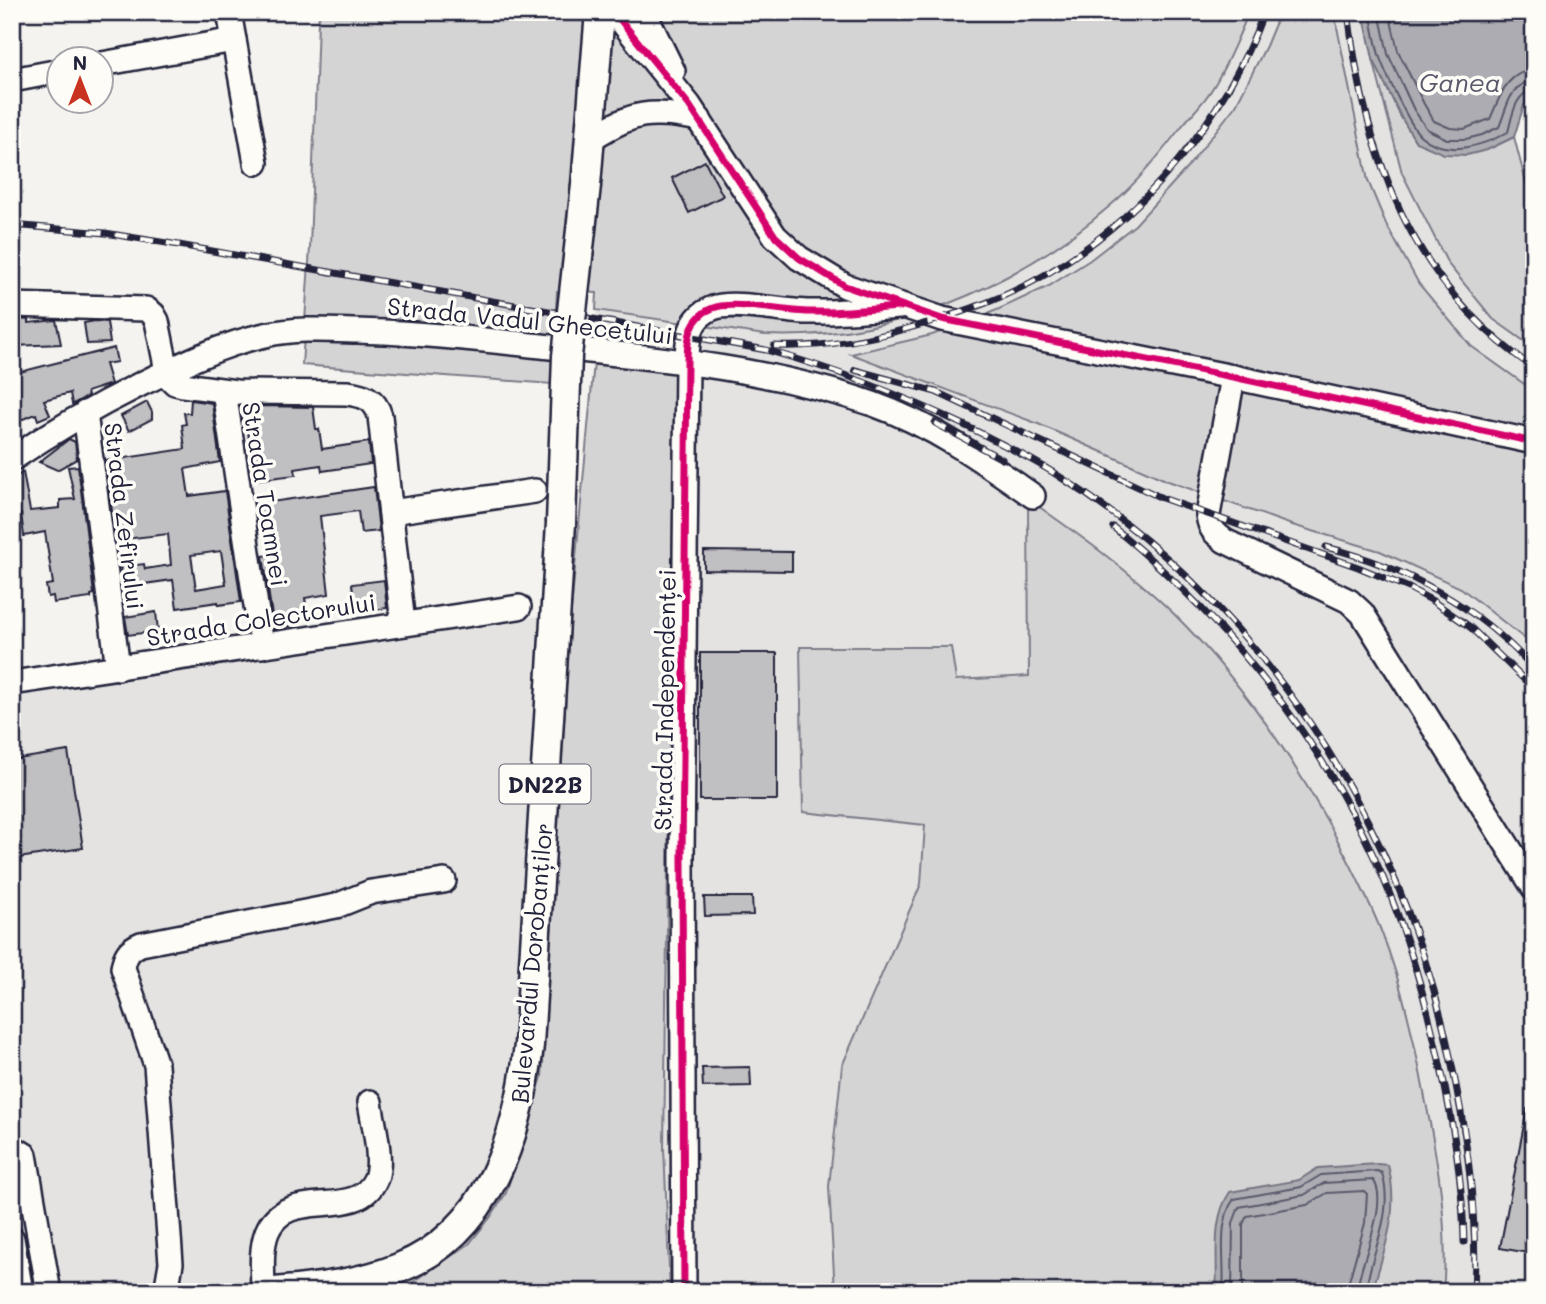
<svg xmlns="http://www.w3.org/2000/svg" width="1546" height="1304" viewBox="0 0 1546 1304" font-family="Mali,sans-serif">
<rect width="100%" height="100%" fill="#f4f3ef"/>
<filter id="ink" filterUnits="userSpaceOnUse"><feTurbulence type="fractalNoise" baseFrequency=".0143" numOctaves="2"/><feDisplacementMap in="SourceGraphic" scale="14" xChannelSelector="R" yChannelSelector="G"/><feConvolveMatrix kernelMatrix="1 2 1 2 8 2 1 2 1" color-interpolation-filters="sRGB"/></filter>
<g filter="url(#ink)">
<g fill="#e4e3e2">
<polygon points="1249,12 1280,12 1266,45 1236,105 1186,169 1135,225 1090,260 1049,286 997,310 932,335 853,354 1036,423 1168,481 1289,524 1380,551 1461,588 1526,639 1534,649 1534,1292 1443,1292 1444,1223 1432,1133 1417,1055 1395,975 1371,907 1316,800 1244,693 1174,614 1100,550 1028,500 1030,676 955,680 951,647 800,647 925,825 921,884 842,1066 829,1186 835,1292 670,1292 664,1147 675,370 594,362 596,310 765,335 816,335 858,330 942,307 986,287 1029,263 1112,205 1162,151 1213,88"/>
<polygon points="1334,12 1363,12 1402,174 1417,204 1493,319 1534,348 1534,391 1471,346 1419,284 1386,224 1368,181"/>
<polygon points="571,611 542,1077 506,1193 490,1218 469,1244 406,1287 364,1292 12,1292 12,697"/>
</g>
<g fill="#d5d4d5" stroke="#7c7b88" stroke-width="2">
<path d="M320 12H1249C1238 37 1227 66 1212 89 1204 102 1192 114 1182 126 1161 153 1137 183 1111 205 1016 287 891 341 765 335L596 310 597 293 557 291 552 384 302 365 310 248 318 22Z"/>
<polygon points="1280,12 1334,12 1368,181 1386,224 1419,284 1471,346 1534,391 1534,649 1525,639 1461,588 1380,551 1289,524 1168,481 1036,423 851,354 932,335 997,310 1049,286 1090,260 1135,225 1186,169 1236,105 1266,46"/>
<polygon points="1373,59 1401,117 1416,142 1487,150 1514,137 1527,187 1534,200 1534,348 1493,319 1448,264 1402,173"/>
<polygon points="594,362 675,369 664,1147 670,1292 550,1292 535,1288 406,1287 469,1244 490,1218 506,1193 542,1077 571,611"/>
<path d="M1028 499C1079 535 1129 570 1173 613 1255 694 1322 801 1370 905 1398 965 1413 1033 1425 1098 1438 1161 1449 1228 1443 1292H835L829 1186 842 1066 921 884 925 825 803 812 800 647H951L956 680 1029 676Z"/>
</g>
<g fill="#acacb2" stroke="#757582" stroke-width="2">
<polygon points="1363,12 1534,12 1534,94 1524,105 1514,137 1487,150 1467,155 1444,154 1416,142 1401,117 1373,59"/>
<path d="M1377 1164 1388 1165C1400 1212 1385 1247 1372 1292H1216C1219 1259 1210 1221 1230 1192L1299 1180 1318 1168Z"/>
</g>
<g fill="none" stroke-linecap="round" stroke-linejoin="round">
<g stroke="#59596b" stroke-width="2">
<path d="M1370 12C1373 26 1375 41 1379 55 1384 70 1410 127 1421 136 1446 158 1483 146 1508 132 1512 117 1515 92 1534 90"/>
<path d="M1379 12 1388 54 1414 110 1427 129 1447 139H1466L1482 135 1499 127C1507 109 1509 83 1534 81"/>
<path d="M1389 12 1398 51 1424 104 1434 121 1450 128 1464 129 1490 119C1500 98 1505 72 1534 70"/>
<path d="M1223 1292C1226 1263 1216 1223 1234 1199L1301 1187 1321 1175 1377 1171 1382 1173C1395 1217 1370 1250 1366 1292"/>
<path d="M1232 1292 1233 1223 1239 1207 1304 1195 1324 1183 1373 1180C1391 1201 1358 1266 1357 1292"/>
<polyline points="1243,1292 1243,1224 1247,1216 1307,1205 1327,1193 1364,1191 1367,1194 1365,1223 1346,1292"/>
</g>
</g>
<g fill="#c0bfc2" stroke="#22223b" stroke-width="2" fill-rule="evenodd">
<polygon points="705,161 723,196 689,213 672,178"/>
<polygon points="17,319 29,320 29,323 56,320 61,344 13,346 13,326 17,326"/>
<polygon points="95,321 107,322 110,343 87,344 84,323"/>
<polygon points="114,348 117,362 105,364 111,384 87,392 88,396 75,403 72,404 70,393 44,400 50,415 38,420 36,414 12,423 12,374"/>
<path d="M191 400 212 403 220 462 185 469 189 496 225 491 241 602 218 605V602L177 608 173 580 123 587 120 567 144 564 145 569 171 565 168 534 116 540 105 461 185 449 182 425 186 424 184 413H190ZM221 551 226 584 196 589 191 555Z"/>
<polygon points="147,402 152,412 152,419 129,431 121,416"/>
<polygon points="258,406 313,407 316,429 319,429 322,449 369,442 371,464 322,471 321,465 295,469 296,475 254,480 245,408"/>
<polygon points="69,439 75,442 77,459 57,470 39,462"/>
<polygon points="78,466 94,594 91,595 91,598 54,603 53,596 48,597 46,585 53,584 45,532 24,536 21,514 18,515 12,480 23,472 30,511 60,508 60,500 75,499 68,467"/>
<polygon points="374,487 379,531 361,533 358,511 320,516 329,594 305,598 307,611 288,614 290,626 274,629 263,556 269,555 265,522 260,522 257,504"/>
<polygon points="704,551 792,552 792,571 704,570"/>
<polygon points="384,580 387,608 374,610 373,599 354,602 352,584"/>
<polygon points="156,612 158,631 128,635 125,617"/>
<rect x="700" y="653" width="77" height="147"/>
<polygon points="68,751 83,848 12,859 12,760"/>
<polygon points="704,897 752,897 753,915 705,916"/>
<polygon points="750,1067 751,1086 703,1087 702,1068"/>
<polygon points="1527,1109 1534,1110 1534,1254 1500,1248"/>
</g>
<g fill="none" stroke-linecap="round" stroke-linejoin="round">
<defs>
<g id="minor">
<polyline points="229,12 256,163"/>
<polyline points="614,12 689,105 775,236 799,258 845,286 942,319 1233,377 1534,442"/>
<polyline points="644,12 673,71"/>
<polyline points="102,64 234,40"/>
<polyline points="12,80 60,71"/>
<path d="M592 138C635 111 649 110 699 119"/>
<path d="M12 305 146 309 153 314 157 321 168 376 175 383 183 385 236 392 347 393C363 395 375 398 380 416L403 624"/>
<path d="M1233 377 1208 515C1210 529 1214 533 1225 541L1349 601 1362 613 1534 888"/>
<polyline points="224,391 262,646"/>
<polyline points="85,413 118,668"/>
<path d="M12 459C53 431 95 407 139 385 180 365 220 345 265 335 296 328 326 330 357 331 406 332 455 337 504 342 628 356 754 363 873 404 932 425 982 460 1033 496"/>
<polyline points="391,512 535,491"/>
<polyline points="12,683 519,607"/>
<polyline points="12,1147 25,1155 49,1292"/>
<polyline points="12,1239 21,1292"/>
<path d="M166 1292 171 1263 156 1065 123 968C125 955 129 949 141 944L336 906 371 892 444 881"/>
<path d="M263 1292C263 1273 260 1250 267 1232 287 1183 357 1224 376 1178 383 1159 373 1122 370 1102"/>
<path d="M684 1292 682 857 687 362C687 340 689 317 713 308 732 300 785 312 809 312 839 313 870 309 900 307"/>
</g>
<g id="major">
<polyline points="586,185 600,12"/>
<path d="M274 1292C315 1288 360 1284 399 1268 490 1232 519 1134 529 1045L561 523"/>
</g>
</defs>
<use href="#minor" stroke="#22223b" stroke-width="28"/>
<use href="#major" stroke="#22223b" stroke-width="33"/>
<use href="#minor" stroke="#fdfcf7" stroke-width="23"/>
<use href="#major" stroke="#fdfcf7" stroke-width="28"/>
<defs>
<g id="rail">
<path d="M1348 12C1365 154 1410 284 1534 368"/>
<path d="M12 225 105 233 179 245 766 350C835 369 899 394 964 425 994 440 1025 455 1054 473 1260 602 1401 820 1450 1056 1467 1134 1478 1212 1474 1292"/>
<path d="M774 346C824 348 873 339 920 325 964 312 1008 297 1048 273 1145 216 1225 118 1264 12"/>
<polyline points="855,370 936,392 1162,498 1358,567 1409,588 1431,600 1470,627 1534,689"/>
<polyline points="935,423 1002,459"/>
<path d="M1113 527C1239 630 1345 766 1400 921 1417 968 1429 1015 1440 1064 1453 1122 1463 1182 1464 1242"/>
<path d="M1326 547C1406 567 1479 607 1534 669"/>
</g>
</defs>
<use href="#rail" stroke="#22223b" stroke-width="7"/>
<use href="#rail" stroke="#fdfcf7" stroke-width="4.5" stroke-dasharray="13" stroke-linecap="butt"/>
<defs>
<polyline id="major-bridge" points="561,523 567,356 586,185"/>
</defs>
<use href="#major-bridge" stroke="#22223b" stroke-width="33" stroke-linecap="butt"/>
<use href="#major-bridge" stroke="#fdfcf7" stroke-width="28"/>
<defs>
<g id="cycleway">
<polyline points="614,12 689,105 775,236 799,258 845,286 942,319 1233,377 1534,442"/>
<path d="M684 1292 682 857 687 362C687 340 689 317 713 308 732 300 785 312 809 312 839 313 870 309 900 307"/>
</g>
</defs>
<use href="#cycleway" stroke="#fdfcf7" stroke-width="11"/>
<use href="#cycleway" stroke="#d6006c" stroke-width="7"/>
</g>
</g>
<g text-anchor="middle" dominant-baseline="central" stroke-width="7" stroke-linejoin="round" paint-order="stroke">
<rect fill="#fdfcf7" stroke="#646373" stroke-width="2" x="499.5" y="764.5" width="91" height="39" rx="5"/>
<g font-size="23" font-weight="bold" fill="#22223b">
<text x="545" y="784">DN22B</text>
</g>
<g font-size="24" fill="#22223b" stroke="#fdfcf7">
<text transform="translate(530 320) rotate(6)">Strada Vadul Ghecetului</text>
<text transform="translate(266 494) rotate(81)">Strada Toamnei</text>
<text transform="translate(125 516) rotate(83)">Strada Zefirului</text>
<text transform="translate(261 619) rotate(-9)">Strada Colectorului</text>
<text transform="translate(664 700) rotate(-89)">Strada Independenței</text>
<text transform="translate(531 963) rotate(-85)">Bulevardul Dorobanților</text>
</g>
<g font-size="26" font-style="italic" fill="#59596b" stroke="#fdfcf7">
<text x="1460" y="82">Ganea</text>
</g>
</g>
<rect width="1546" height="1304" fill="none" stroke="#fdfcf7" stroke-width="42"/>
<rect x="21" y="21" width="1504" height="1262" fill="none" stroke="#22223b" stroke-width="2.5" filter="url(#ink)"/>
<g transform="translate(80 80)"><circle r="33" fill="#fdfcf7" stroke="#a5a5ac" stroke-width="2"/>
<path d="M0-5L12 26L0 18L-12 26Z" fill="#c8321e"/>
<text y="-10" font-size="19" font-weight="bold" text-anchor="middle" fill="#22223b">N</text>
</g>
</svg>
